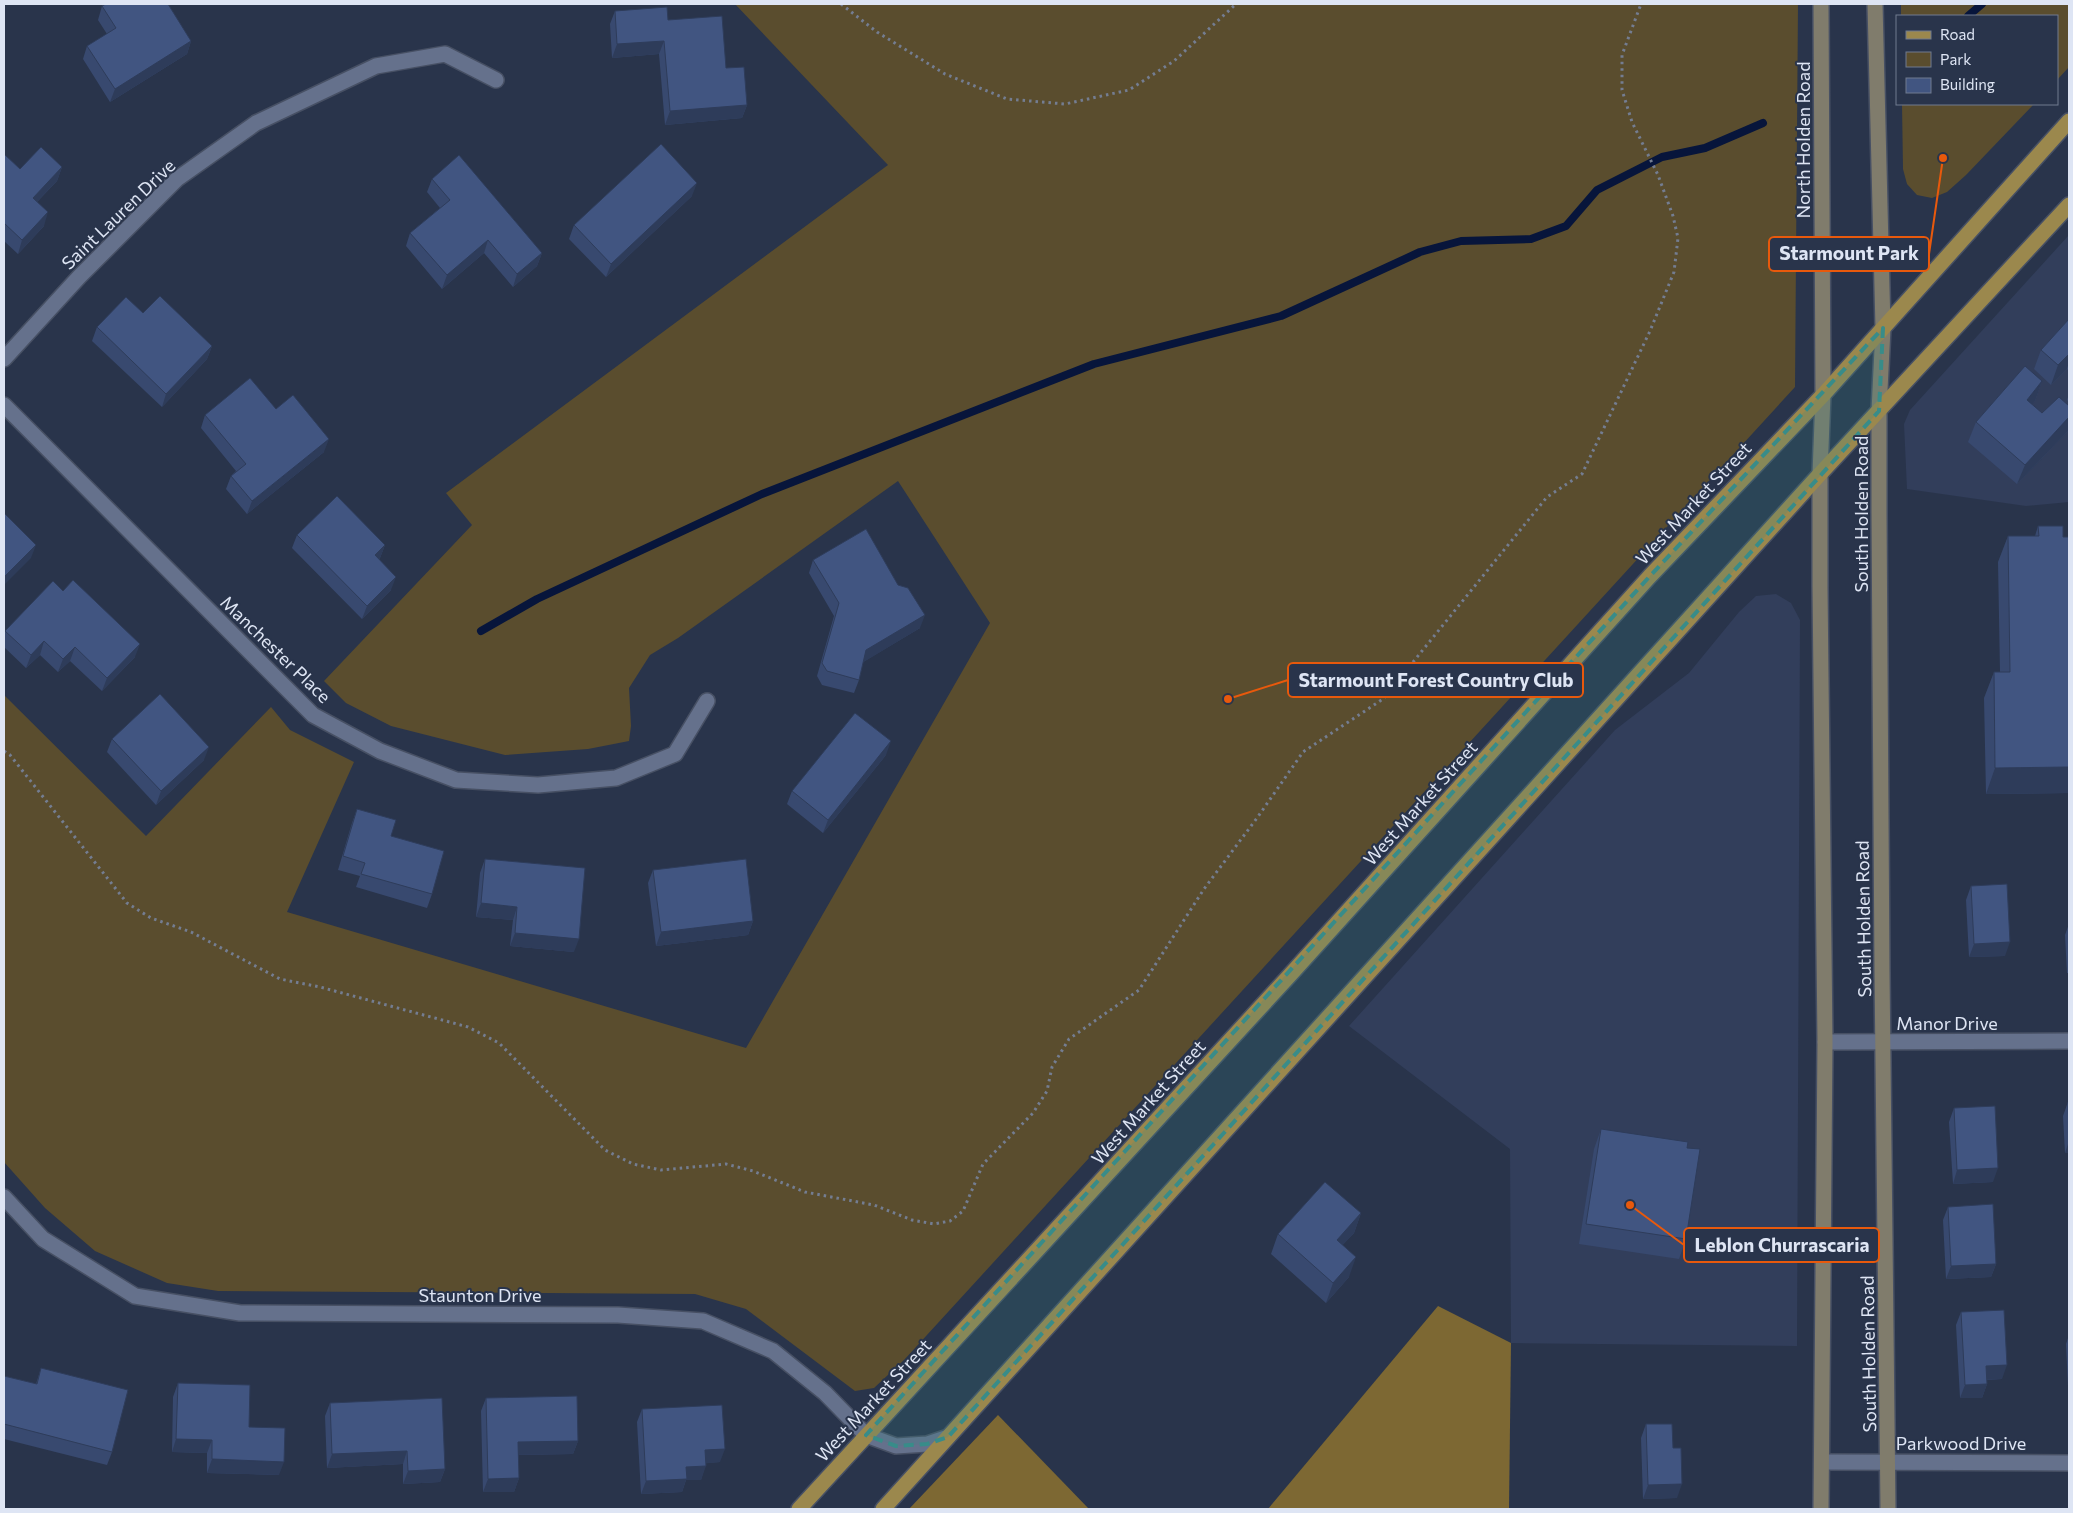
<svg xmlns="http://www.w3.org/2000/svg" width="2073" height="1513" viewBox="0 0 2073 1513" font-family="Commissioner,sans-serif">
<rect width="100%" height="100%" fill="#29344b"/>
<g fill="#323e5b">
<polygon points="2069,235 2069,502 2026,506 1907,489 1904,424 1910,410"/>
<polygon points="1776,594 1791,603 1800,620 1797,1346 1511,1343 1510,1149 1349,1026 1615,730 1689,673 1739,612 1756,596"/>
</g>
<g fill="#5a4d2e">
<polygon points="735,4 1798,4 1795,387 905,1359 874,1388 855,1391 746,1309 695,1294 218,1291 167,1283 95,1251 45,1208 4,1162 4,695 146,836 271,707 290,730 354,762 287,912 746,1048 990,623 898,481 678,638 650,655 629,688 631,726 629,741 588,749 505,755 391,726 346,703 324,681 472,525 446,493 888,165"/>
<polygon points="1901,4 2069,4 2069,67 2057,80 2057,16 1901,16"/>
<polygon points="1902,104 2034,104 1966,175 1947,192 1932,198 1917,195 1907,184 1903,169"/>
</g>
<g fill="#7d6833">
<polygon points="1438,1306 1511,1343 1509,1509 1268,1509"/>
<polygon points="998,1415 1089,1509 909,1509"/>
</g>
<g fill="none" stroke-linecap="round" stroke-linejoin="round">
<g stroke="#07153b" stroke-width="8">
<polyline points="1968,16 1982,4"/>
<polyline points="481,631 537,599 762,494 1094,364 1281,316 1420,252 1461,241 1531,239 1566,226 1597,190 1662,157 1705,148 1763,123"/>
</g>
<defs>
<g id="street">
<polyline points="4,359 79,277 177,179 256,123 376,66 445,54 496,80"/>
<polyline points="4,405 313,715 380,751 456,780 538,785 616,778 675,754 707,701"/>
<polyline points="1825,1042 2069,1041"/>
<polyline points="4,1197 43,1239 135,1296 240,1313 618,1315 703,1321 773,1351 825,1393 866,1435 896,1446 927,1444 948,1437"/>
<polyline points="1822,1462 2069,1463"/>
</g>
<g id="secondary">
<polyline points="1821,4 1823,395 1820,474 1820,587 1825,1042 1821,1509"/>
<polyline points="1875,4 1883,328 1879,411 1879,512 1882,972 1888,1509"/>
</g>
<g id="primary">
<polyline points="799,1509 1290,975 1650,576 1823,395 2069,121"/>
<polyline points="883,1509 1820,474 2069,205"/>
</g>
</defs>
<use href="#street" stroke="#475064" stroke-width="18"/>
<use href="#secondary" stroke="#475064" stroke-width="18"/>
<use href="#primary" stroke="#475064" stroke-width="18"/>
<g stroke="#747d91" stroke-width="3" stroke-dasharray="2.5 4" stroke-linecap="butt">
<polyline points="841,4 877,32 945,74 1007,99 1065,104 1129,90 1174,61 1236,4"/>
<polyline points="4,751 10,755 127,903 151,918 191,932 280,979 320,987 468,1027 499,1043 605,1150 633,1164 661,1170 726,1164 753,1171 805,1192 874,1205 912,1220 934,1224 950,1221 963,1211 983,1164 1033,1113 1047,1091 1052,1067 1069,1039 1139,990 1204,889 1257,818 1303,752 1383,699 1547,497 1582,474 1650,331 1674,272 1678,238 1673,216 1658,175 1632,122 1622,90 1622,55 1641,4"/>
</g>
<use href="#street" stroke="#65718c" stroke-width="15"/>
<use href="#secondary" stroke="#807c6c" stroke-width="15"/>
<use href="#primary" stroke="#9b884d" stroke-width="15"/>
</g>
<g fill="#38496f">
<polygon points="102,6 191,41 187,54 110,102 83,59 87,46 107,34 98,20"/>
<polygon points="615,11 668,20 726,68 747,105 742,118 665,125 659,54 612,58 610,24"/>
<polygon points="4,154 20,169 62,167 57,181 37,202 44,226 18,254 4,241"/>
<polygon points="432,179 542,253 537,266 513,287 484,253 442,289 406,246 410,233 440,208 427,192"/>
<polygon points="692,196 606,277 569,239 574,225"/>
<polygon points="143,313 212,346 207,359 162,407 92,341 97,327"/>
<polygon points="2069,319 2069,371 2067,369 2051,385 2034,369 2041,350"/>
<polygon points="2042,381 2035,401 2032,404 2042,413 2068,431 2017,484 1968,442 1976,422"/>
<polygon points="2069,394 2069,402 2067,400"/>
<polygon points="276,409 324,452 247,514 226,489 231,476 236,471 201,428 205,415"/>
<polygon points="2038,526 2069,793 1986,794 1984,698 1994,672 2000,672 1998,562 2008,536 2035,536"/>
<polygon points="297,535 385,545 380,558 379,559 391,590 362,619 292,548"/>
<polygon points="813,560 920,628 863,662 859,680 854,693 822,685 817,676 834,616 809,573"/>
<polygon points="5,631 135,657 102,691 70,661 58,672 40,655 26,668 4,647 4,635"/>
<polygon points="112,739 204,760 156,805 107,752"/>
<polygon points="886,755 823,833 787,804 792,791"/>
<polygon points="357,809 391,836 432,894 427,908 356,887 360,876 338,870 352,823"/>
<polygon points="485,859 574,952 510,946 513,920 476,917 480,873"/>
<polygon points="653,870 753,921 748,935 656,946 648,883"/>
<polygon points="1971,886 2005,956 1969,957 1966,900"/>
<polygon points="2069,924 2069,973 2067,973 2065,935"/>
<polygon points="2068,1102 2069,1102 2069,1153 2065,1153 2063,1116"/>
<polygon points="1954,1108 1993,1182 1953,1184 1949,1122"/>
<polygon points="1601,1129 1687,1148 1686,1239 1679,1259 1579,1244 1594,1149"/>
<polygon points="1948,1207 1996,1264 1991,1277 1946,1279 1943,1220"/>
<polygon points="1361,1213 1354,1233 1342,1245 1349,1277 1326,1303 1271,1254 1278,1234"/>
<polygon points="1961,1312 2002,1379 1986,1380 1987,1384 1982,1398 1960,1398 1956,1325"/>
<polygon points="2069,1335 2069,1386 2068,1386 2066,1344"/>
<polygon points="41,1368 112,1452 107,1465 4,1439 4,1376 36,1384"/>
<polygon points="178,1383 249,1427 279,1475 207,1473 207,1453 172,1452 173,1397"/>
<polygon points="486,1398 578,1441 573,1454 518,1455 519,1478 514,1492 483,1492 481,1411"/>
<polygon points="330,1403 445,1469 440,1482 403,1484 403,1464 327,1468 325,1416"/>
<polygon points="642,1409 720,1462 706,1463 701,1480 686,1480 682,1492 641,1494 637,1422"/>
<polygon points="1646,1424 1673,1448 1677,1498 1643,1499 1641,1438"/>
</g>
<g fill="#2e3c5a">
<polygon points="191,41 187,54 110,102 115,89"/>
<polygon points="664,41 659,54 612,58 617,44"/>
<polygon points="747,105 742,118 665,125 670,111"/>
<polygon points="62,167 57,181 28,211 33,198"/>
<polygon points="697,183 692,196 606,277 611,264"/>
<polygon points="48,212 44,226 18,254 22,240"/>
<polygon points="488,240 484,253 442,289 447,275"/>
<polygon points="542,253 537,266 513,287 517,274"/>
<polygon points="212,346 207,359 162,407 166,394"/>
<polygon points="2069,354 2069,362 2067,369 2051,385 2058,365"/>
<polygon points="2042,381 2035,401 2020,419 2027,400"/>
<polygon points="2069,417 2069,426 2068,431 2017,484 2025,465"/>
<polygon points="329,439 324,452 247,514 252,501"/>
<polygon points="36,545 31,558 4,585 4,577"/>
<polygon points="385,545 380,558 370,568 375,555"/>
<polygon points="396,577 391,590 362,619 367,606"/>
<polygon points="925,615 920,628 862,663 866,650"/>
<polygon points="44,641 40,655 26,668 31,655"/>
<polygon points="140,644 135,657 102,691 107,678"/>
<polygon points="75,647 70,661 58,672 63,659"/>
<polygon points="891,741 886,755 823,833 828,820"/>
<polygon points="209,747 204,760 156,805 161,791"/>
<polygon points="2069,767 2069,793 1986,794 1995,768"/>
<polygon points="481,903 517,907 513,920 476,917"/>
<polygon points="753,921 748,935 656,946 661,932"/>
<polygon points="515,933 579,939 574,952 510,946"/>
<polygon points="2010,942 2005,956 1969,957 1974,944"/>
<polygon points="2069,1141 2069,1153 2065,1153"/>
<polygon points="1998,1168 1993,1182 1953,1184 1957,1170"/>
<polygon points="1361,1213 1354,1233 1329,1260 1337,1240"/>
<polygon points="1356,1257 1349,1277 1326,1303 1333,1283"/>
<polygon points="1996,1264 1991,1277 1946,1279 1951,1266"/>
<polygon points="2007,1365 2002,1379 1981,1380 1986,1366"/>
<polygon points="1987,1384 1982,1398 1960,1398 1965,1385"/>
<polygon points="176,1439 212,1440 207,1453 172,1452"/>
<polygon points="578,1441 573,1454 513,1455 518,1442"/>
<polygon points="725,1449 720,1462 700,1464 705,1450"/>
<polygon points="407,1451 403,1464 327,1468 332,1454"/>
<polygon points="212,1459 284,1462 279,1475 207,1473"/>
<polygon points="706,1466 701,1480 686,1480 682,1492 641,1494 646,1481 686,1467"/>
<polygon points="445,1469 440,1482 403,1484 408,1471"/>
<polygon points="519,1478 514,1492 483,1492 488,1479"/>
<polygon points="1682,1484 1677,1498 1643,1499 1648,1485"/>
</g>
<g fill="#415581" stroke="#2e3c5a">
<polygon points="106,4 168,4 191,41 115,89 87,46 116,28 102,6"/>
<polygon points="667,7 668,20 722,16 726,68 744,67 747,105 670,111 664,41 617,44 615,11"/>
<polygon points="661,144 697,183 611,264 574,225"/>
<polygon points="41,147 62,167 33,198 48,212 22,240 4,223 4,154 20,169"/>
<polygon points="459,155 542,253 517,274 488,240 447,275 410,233 450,200 432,179"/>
<polygon points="160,296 212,346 166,394 97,327 126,297 143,313"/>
<polygon points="2069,319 2069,354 2058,365 2041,350"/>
<polygon points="2025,366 2042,381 2027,400 2042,413 2059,397 2069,406 2069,417 2025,465 1976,422"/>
<polygon points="250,378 276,409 293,395 329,439 252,501 231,476 246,464 205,415"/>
<polygon points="337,496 385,545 375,555 396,577 367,606 297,535"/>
<polygon points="4,513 36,545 4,577"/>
<polygon points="2038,526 2063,526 2063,537 2069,537 2069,767 1995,768 1994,672 2010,672 2008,536 2039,536"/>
<polygon points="866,529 898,585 908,588 925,615 866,650 859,680 827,671 822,663 839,603 813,560"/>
<polygon points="73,580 140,644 107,678 75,647 63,659 44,641 31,655 5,631 53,581 63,591"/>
<polygon points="160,694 209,747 161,791 112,739"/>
<polygon points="855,713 891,741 828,820 792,791"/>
<polygon points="357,809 396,820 391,836 444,851 432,894 361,874 365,863 343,856"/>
<polygon points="485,859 585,868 579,939 515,933 517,907 481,903"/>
<polygon points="746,859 753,921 661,932 653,870"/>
<polygon points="2007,884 2010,942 1974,944 1971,886"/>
<polygon points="2068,1102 2069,1102 2069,1131"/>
<polygon points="1995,1106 1998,1168 1957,1170 1954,1108"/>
<polygon points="1601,1129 1688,1142 1687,1148 1700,1149 1686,1239 1586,1224"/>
<polygon points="1325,1182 1361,1213 1337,1240 1356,1257 1333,1283 1278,1234"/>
<polygon points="1993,1204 1996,1264 1951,1266 1948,1207"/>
<polygon points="2004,1310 2007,1365 1986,1366 1987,1384 1965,1385 1961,1312"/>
<polygon points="41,1368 128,1390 112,1452 4,1424 4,1376 37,1384"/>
<polygon points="178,1383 250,1385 249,1427 285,1428 284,1462 212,1459 212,1440 176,1439"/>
<polygon points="577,1396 578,1441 518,1442 519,1478 488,1479 486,1398"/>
<polygon points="442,1398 445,1469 408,1471 407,1451 332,1454 330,1403"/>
<polygon points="722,1405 725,1449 705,1450 706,1466 686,1467 687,1479 646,1481 642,1409"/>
<polygon points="1646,1424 1672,1424 1673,1448 1681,1448 1682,1484 1648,1485"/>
</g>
<path fill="#388c89" fill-opacity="0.2" stroke="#388c89" stroke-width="4" stroke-dasharray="10 6" stroke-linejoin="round" d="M1883 328 1879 411 948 1437 927 1444 896 1446 866 1435 1650 576Z"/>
<g text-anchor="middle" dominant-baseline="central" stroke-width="4" stroke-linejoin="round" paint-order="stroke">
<g font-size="18" fill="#dee5f4" stroke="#29344b">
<text transform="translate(1803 140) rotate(-90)">North Holden Road</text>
<text transform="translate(118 214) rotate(-44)">Saint Lauren Drive</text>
<text transform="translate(1693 503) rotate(-47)">West Market Street</text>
<text transform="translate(1861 514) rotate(-90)">South Holden Road</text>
<text transform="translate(276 649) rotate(44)">Manchester Place</text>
<text transform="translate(1420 803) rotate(-48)">West Market Street</text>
<text transform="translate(1863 919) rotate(-91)">South Holden Road</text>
<text x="1947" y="1023">Manor Drive</text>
<text transform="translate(1148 1102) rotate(-48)">West Market Street</text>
<text x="480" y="1295">Staunton Drive</text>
<text transform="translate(1868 1354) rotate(-91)">South Holden Road</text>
<text transform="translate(873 1400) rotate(-47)">West Market Street</text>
<text x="1961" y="1443">Parkwood Drive</text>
</g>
</g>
<path fill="none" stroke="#e8590c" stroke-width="2" d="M1943 158L1929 254M1228 699L1288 680M1630 1205L1684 1245"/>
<g fill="#e8590c" stroke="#29344b" stroke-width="2">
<circle cx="1943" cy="158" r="5"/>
<circle cx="1228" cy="699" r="5"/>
<circle cx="1630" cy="1205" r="5"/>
</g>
<g fill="#29344b" stroke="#e8590c" stroke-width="2">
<rect x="1769" y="237" width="160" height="34" rx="5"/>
<rect x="1288" y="663" width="295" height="34" rx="5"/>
<rect x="1684" y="1228" width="195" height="34" rx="5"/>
</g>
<g font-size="19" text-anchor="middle" font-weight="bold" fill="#dee5f4">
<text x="1849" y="260">Starmount Park</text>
<text x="1436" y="687">Starmount Forest Country Club</text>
<text x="1782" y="1252">Leblon Churrascaria</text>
</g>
<rect width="2073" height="1513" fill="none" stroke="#dee5f4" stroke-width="10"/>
<rect x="1896" y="15" width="162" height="90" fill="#29344b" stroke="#717b8f"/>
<rect x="1906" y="31" width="25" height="8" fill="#9b884d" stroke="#717b8f"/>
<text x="1940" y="40" font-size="15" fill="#dee5f4">Road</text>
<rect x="1906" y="52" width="25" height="15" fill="#5a4d2e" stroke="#717b8f"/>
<text x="1940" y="65" font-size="15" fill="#dee5f4">Park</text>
<rect x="1906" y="78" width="25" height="15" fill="#415581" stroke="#717b8f"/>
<text x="1940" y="90" font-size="15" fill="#dee5f4">Building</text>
</svg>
